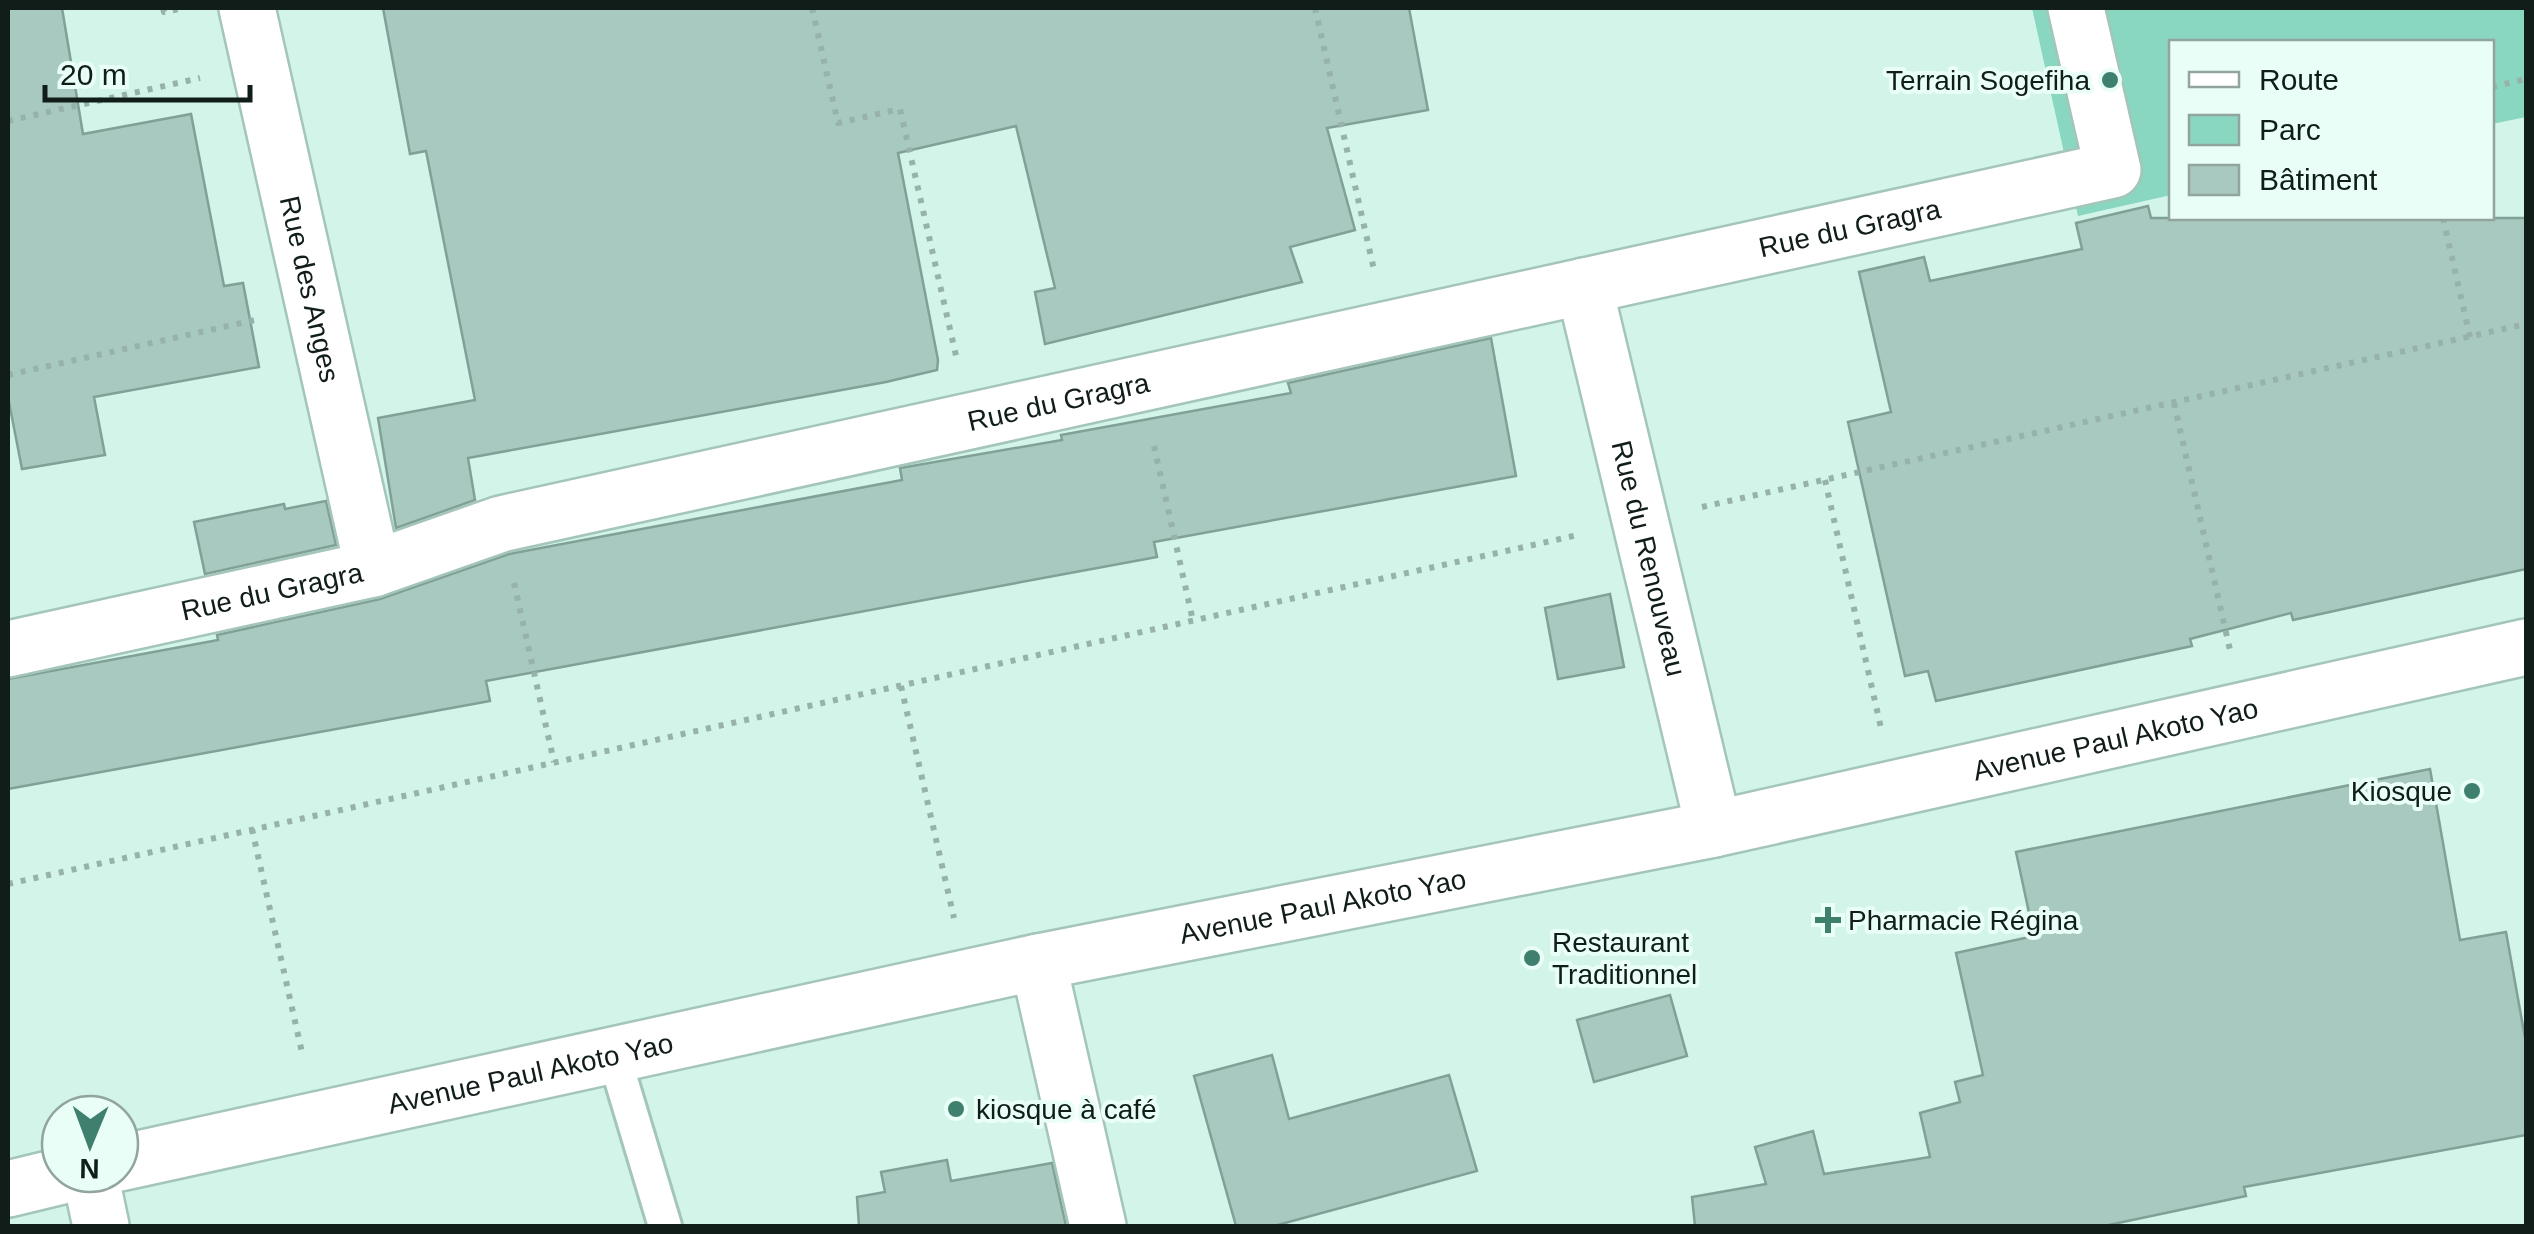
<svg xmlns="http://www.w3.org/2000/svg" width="2534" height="1234" viewBox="0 0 2534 1234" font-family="Arial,sans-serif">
<rect width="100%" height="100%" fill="#d2f4e9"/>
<polygon fill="#89d7c0" points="2032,8 2526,8 2526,117 2492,124 2492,42 2172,42 2171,195 2078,216"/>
<g fill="#a8c9bf" stroke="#81a197" stroke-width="2.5">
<polygon points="8,8 62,8 83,134 191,114 224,286 243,283 259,367 94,397 105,455 22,469 8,397"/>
<polygon points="383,8 1409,8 1428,110 1327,128 1355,230 1290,247 1302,282 1045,344 1035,292 1055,288 1016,126 898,153 938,360 937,370 886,382 468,458 475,500 396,528 378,418 475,400 426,151 410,154"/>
<polygon points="2148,206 2151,218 2526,218 2526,569 2293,620 2291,613 2190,639 2192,646 1936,701 1928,671 1905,676 1848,422 1891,412 1859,272 1924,257 1930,281 2082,249 2076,223"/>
<polygon points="1491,338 1516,476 1154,542 1157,557 486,681 490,701 8,789 8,679 218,640 217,635 380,599 509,554 902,480 900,468 1062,440 1061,435 1291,393 1288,383"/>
<polygon points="326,501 336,545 205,574 194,522 284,504 285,509"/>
<polygon points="1610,594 1624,667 1558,679 1545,608"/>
<polygon points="2430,769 2460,940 2506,932 2526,1043 2526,1135 2244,1187 2246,1196 2104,1226 1695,1226 1692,1197 1766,1184 1755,1147 1813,1131 1824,1174 1930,1157 1920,1113 1960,1102 1955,1082 1983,1075 1956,953 2034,936 2016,852"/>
<polygon points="1670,995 1687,1056 1594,1082 1577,1020"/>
<polygon points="1272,1055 1289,1119 1449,1075 1477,1171 1274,1226 1236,1226 1194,1076"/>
<polygon points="947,1160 951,1181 1052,1163 1066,1226 859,1226 857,1197 885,1192 881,1172"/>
</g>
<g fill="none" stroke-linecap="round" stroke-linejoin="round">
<defs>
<polyline id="service" points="614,1056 665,1226"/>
<g id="minor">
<path id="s1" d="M247 8 373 569"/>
<path id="s2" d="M1584 286 1714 829"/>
<path id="s3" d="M8 649 373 569 501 524 2113 170 2076 8"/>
<polyline points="1038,962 1098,1226"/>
<polyline points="90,1174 101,1226"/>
</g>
<g id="tertiary">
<path id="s4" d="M120 1163 1038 962 1714 829 2526 647"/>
<polyline points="8,1189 70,1174"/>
</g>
</defs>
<use href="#service" stroke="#a4c5ba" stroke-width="38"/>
<use href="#minor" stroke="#a4c5ba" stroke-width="60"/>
<use href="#tertiary" stroke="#a4c5ba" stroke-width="60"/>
<g stroke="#97b2aa" stroke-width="6" stroke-dasharray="5 8" stroke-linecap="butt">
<polyline points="163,8 164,12 184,8"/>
<polyline points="812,8 838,123 900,109 957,360"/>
<polyline points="1315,8 1374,270"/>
<polyline points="2492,87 2526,79"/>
<polyline points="8,121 200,78"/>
<polyline points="2443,218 2470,337"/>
<polyline points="8,375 255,320"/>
<polyline points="2174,403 2230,650"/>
<polyline points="1154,446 1193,621"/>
<polyline points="1825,480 1881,728"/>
<polyline points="1702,507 2526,324"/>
<polyline points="514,583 554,762"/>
<polyline points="901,686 954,918"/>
<polyline points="252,829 303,1057"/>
<polyline points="8,884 1578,535"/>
</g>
<use href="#service" stroke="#fff" stroke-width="32"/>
<use href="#minor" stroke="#fff" stroke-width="55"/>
<use href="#tertiary" stroke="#fff" stroke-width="55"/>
</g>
<g fill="#3f7f6e" stroke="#e9fef7" stroke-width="4">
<circle cx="2110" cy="80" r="10"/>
<circle cx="2472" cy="791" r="10"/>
<path d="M1823 905h10v10h10v10h-10v10h-10v-10h-10v-10h10z"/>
<circle cx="1532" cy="958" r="10"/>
<circle cx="956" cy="1109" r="10"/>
</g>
<g text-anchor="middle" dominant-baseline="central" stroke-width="8" stroke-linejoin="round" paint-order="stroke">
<g font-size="28" fill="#101d19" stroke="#e9fef7" text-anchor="start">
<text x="2090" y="80" text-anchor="end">Terrain Sogefiha</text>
<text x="2452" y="791" text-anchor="end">Kiosque</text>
<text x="1848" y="920">Pharmacie Régina</text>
<text x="1552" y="942">Restaurant<tspan x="1552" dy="32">Traditionnel</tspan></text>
<text x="976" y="1109">kiosque à café</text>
</g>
<g font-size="28" fill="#101d19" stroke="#e9fef7">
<text stroke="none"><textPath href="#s3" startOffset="1890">Rue du Gragra</textPath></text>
<text stroke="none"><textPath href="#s1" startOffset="288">Rue des Anges</textPath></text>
<text stroke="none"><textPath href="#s3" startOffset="1080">Rue du Gragra</textPath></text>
<text stroke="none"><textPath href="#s2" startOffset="280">Rue du Renouveau</textPath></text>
<text stroke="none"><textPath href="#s3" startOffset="270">Rue du Gragra</textPath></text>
<text stroke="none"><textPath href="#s4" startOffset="2040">Avenue Paul Akoto Yao</textPath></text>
<text stroke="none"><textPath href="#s4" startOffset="1230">Avenue Paul Akoto Yao</textPath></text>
<text stroke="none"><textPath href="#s4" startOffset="420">Avenue Paul Akoto Yao</textPath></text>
</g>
</g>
<rect width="2534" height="1234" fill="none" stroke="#101d19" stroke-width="20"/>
<rect x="2169" y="40" width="325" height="180" fill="#e9fef7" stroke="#92a49e" stroke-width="2.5"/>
<rect x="2189" y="72" width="50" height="15" fill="#ffffff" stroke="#92a49e" stroke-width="2.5"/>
<text x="2259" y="90" font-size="30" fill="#101d19">Route</text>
<rect x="2189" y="115" width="50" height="30" fill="#89d7c0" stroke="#92a49e" stroke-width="2.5"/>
<text x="2259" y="140" font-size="30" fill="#101d19">Parc</text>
<rect x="2189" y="165" width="50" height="30" fill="#a8c9bf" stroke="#92a49e" stroke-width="2.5"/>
<text x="2259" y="190" font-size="30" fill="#101d19">Bâtiment</text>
<g transform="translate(90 1144) rotate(181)"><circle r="48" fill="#e9fef7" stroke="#92a49e" stroke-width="2.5"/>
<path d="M0-8L18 38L0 25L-18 38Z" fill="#3f7f6e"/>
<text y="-15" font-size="28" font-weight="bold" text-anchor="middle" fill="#101d19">N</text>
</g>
<path d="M45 85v15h205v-15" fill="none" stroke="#101d19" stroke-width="5"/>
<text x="60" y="85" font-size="30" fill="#101d19" stroke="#e9fef7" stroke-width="8" paint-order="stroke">20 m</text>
</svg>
